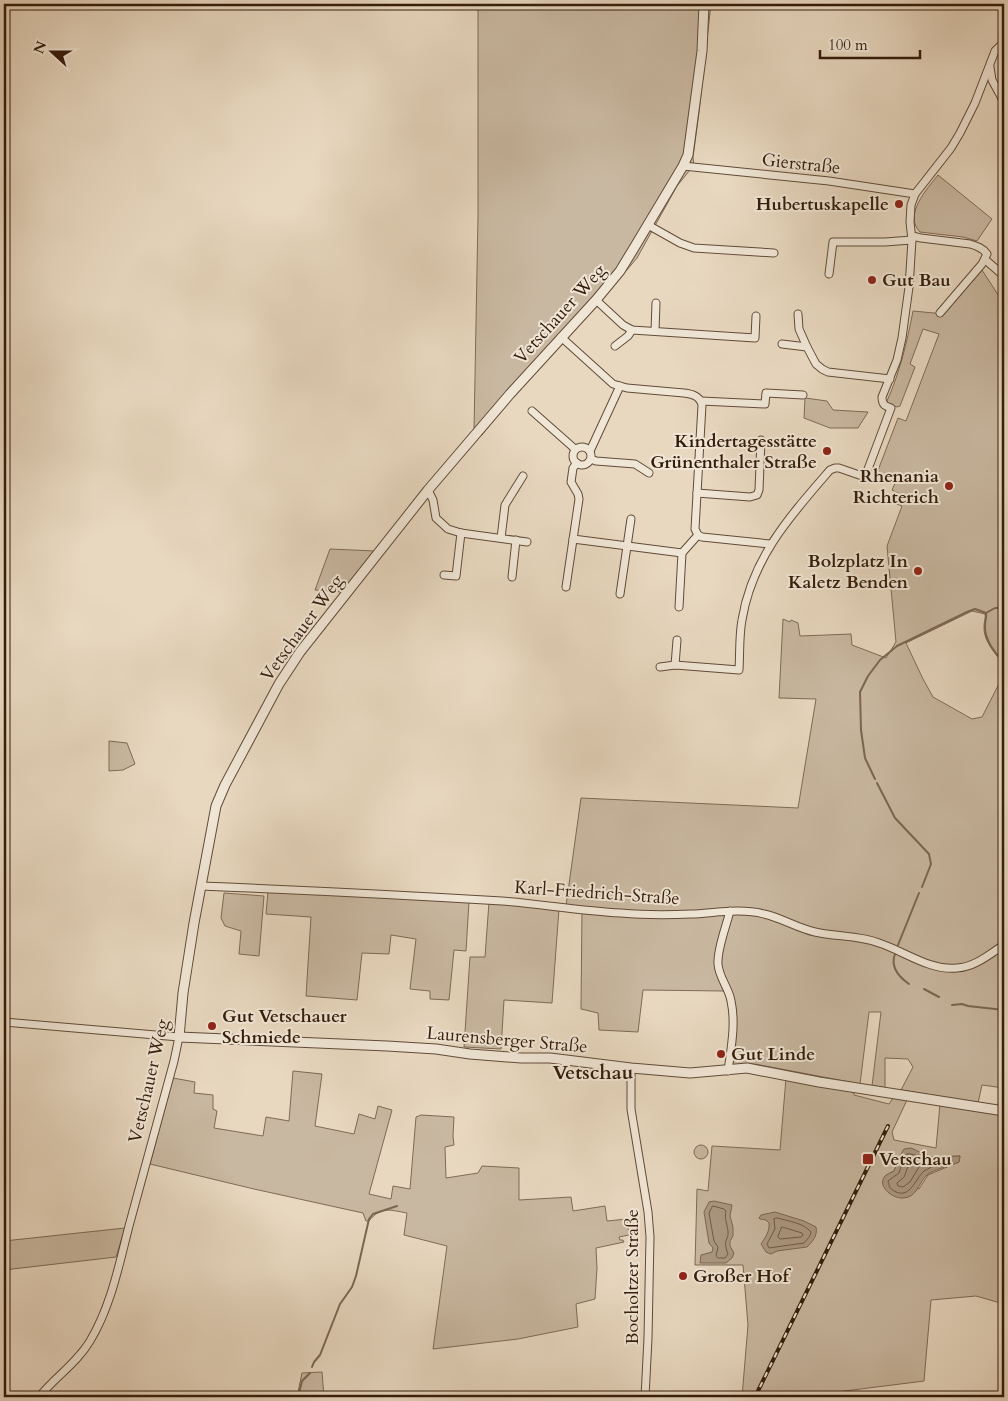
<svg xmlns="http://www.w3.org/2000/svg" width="1008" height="1401" viewBox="0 0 1008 1401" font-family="Cardo,serif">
<rect width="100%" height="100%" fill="#e8d8c0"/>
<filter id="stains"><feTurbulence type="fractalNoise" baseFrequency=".004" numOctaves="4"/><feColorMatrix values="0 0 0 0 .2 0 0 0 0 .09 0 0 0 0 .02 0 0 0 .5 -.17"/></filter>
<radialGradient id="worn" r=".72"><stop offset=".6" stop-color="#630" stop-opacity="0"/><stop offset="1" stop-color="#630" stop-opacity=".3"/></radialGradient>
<g fill="#c9b8a1" stroke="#7e6a56" fill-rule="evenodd">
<polygon points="478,4 711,4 699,112 693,157 694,165 677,186 637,258 592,311 513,397 481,436 474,430 478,217"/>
<path d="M938 175 992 219 977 241 963 237 920 232C903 215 927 189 938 175Z"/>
<path d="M982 270 1004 304V312L999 319 1004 323V605L998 606 999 611 1004 616V665C996 653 983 642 984 626 984 621 986 618 985 614L972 611 906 643 923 679 933 697 972 719 982 717 1004 674V939L980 957 978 965 1004 948V1088L982 1085 978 1103 901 1090 913 1067 908 1059 885 1058V1088L872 1086 881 1012H869L860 1084 755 1064 733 1065 736 1018 732 995 724 991 643 990 638 1032 599 1030 598 1013 581 1009 582 907 566 906 581 798 798 808 816 699 779 698 783 619 790 622 791 620 798 623 800 636 851 634 852 645 886 658 896 642 887 546 902 506 894 503 898 493 892 490 896 481 877 473 898 418 906 421 939 334 923 329 910 364 915 367 900 406 897 407 888 404 887 401C900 372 907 342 913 311L944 314Z"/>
<polygon points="805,398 827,401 833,410 868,412 858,428 830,428 804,418"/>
<polygon points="330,549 375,551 342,592 315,590"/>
<polygon points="109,741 127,743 135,764 123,770 109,771"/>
<polygon points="268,891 469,902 466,951 454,950 449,1000 430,999 430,991 410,989 416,939 391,935 389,954 362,953 357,1000 306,996 311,917 266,914"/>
<polygon points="224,893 264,896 259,956 239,954 241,931 225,926 221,918"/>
<polygon points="489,902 559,909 552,1003 504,1000 501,1049 464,1047 470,957 485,957"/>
<path d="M293 1071 322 1074 315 1126 354 1134 359 1114 375 1119 378 1106 392 1110 369 1194 391 1199 393 1186 410 1189 416 1117 421 1115 454 1117 453 1136 454 1145 445 1147 446 1178 478 1173 482 1166 519 1168V1200L571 1197 573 1211 605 1206 607 1221 627 1219 629 1235 619 1237 620 1240H623L624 1242 596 1248 597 1268 595 1299 576 1304 578 1327 518 1339 433 1349 447 1246 404 1235 407 1213C390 1210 381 1206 369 1221H366L363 1213 254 1189 150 1164 173 1078 195 1082 194 1093 213 1095V1109L217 1111 214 1128 263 1136 266 1117 289 1121Z"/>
<path d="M786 1078 854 1092V1095L889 1104 893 1098 907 1100 892 1132 894 1140 936 1148 940 1104 1004 1115V1304L976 1296 931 1300 924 1381 797 1397H742L748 1325 743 1265H695L697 1189 708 1191 712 1146 780 1150ZM924 1154 933 1157 960 1156 959 1162 928 1175 919 1189 885 1176 894 1171 900 1156Z"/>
<circle cx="701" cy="1152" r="7"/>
<polygon points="125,1228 116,1257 4,1270 4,1241"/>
<polygon points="322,1372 324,1397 297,1397 302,1373"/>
</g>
<g fill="#ab9882" stroke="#7b6652">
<path d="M911 1148C919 1151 926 1157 935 1157 943 1158 952 1156 960 1156L959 1162C952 1165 933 1170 927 1175 919 1182 917 1198 903 1198 894 1199 876 1187 885 1176 887 1174 892 1172 894 1171L900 1156 904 1149Z"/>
<polygon points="714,1201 732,1205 730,1216 733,1227 733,1236 730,1241 730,1246 734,1253 732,1258 726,1263 700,1263 701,1255 712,1252 713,1248 709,1243 704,1212 709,1202"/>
<path d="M775 1212 804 1221 816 1227C818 1236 812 1242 807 1247L777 1251 771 1254 766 1252 761 1244C765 1238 770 1231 769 1223L766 1220 760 1219 759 1218 761 1215Z"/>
</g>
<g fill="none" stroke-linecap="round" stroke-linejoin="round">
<g stroke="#705a46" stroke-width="1">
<path d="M907 1154C916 1153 925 1160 933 1163L934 1165C931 1168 927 1169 924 1171 915 1179 910 1200 894 1191 890 1189 889 1186 888 1181L899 1173 904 1157Z"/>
<polygon points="910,1161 915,1161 919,1165 919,1167 910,1182 903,1187 898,1186 897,1183 904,1177"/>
<path d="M713 1206 724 1209 726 1211C724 1218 727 1223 728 1231 729 1241 722 1239 728 1254L725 1258H718L716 1256 718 1247 714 1241 709 1213 711 1209Z"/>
<path d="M777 1218C788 1221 804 1223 811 1232L810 1236 804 1243 769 1248 767 1244 775 1229 774 1219Z"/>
<polygon points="782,1227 802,1233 803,1235 801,1237 780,1239 778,1237"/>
</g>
<g stroke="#7b6652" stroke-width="2">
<path d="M986 613C987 617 985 620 985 625 984 640 995 653 1004 663"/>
<polyline points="875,779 865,758 861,730 860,692 868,676 880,660 897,646 967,612 975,609 986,613 995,608 998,608"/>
<polyline points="877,783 895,818 929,854 931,864 922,887"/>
<polyline points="898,945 919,893"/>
<path d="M895 954C890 967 899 977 909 984"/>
<polyline points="924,989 939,997"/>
<polyline points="952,1005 962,1004 968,1006 1004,1010"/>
<polyline points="312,1367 314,1362 320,1355 340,1304 352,1287 356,1276 369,1219 373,1214 397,1206"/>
<polyline points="298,1397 302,1381 310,1373"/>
</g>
<defs>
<g id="minor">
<polyline points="990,67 992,80 1004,102"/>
<polyline points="683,166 829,181 915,194"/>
<polyline points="648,225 680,243 694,248 774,253"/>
<path d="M912 236 921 238 970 244C977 246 983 248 987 254L982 264 940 313"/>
<polyline points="985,260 988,262 1004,276"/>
<polyline points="829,274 833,242 885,242 912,240"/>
<polyline points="596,300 623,325 632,330 755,338 756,316"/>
<polyline points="798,314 799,329 807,347 816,364 822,369 828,372 890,379"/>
<polyline points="655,331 656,303"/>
<path d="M561 337 613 384 627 388 684 393C692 394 700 396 702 405L695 529 698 535 702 537 770 544"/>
<polyline points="782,344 807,347"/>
<polyline points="615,346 628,336 632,330"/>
<polyline points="701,401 765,404 766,393 803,395"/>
<polyline points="532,411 575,449"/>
<circle cx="582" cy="456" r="9"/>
<polyline points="590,451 620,386"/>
<polyline points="591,459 596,461 635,464 649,473"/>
<polyline points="428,490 433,500 436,518 448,529 461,533 527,542"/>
<polyline points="697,493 750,497 757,495 759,490 761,440"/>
<polyline points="501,538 505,505 523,476"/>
<polyline points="573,539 682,553"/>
<polyline points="444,575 456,576 461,533"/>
<polyline points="512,577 516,540"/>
<polyline points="566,587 579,499 578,494 571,482 573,468 577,463"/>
<polyline points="620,594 631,519"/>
<polyline points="679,607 682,553 698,535"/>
<polyline points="675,665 677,640"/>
<path d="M660 667 675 665 739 670C740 653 739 636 742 620 752 558 790 516 830 470L835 468H839L865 477 891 408C885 406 882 405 882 397L897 360 902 338 909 287 912 240 910 222 911 205 915 194 951 148 960 133 975 103 995 51 1000 46 1004 45"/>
<path d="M201 886C301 890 402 895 502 901 541 904 581 911 621 913 644 915 667 915 691 914 715 913 740 908 764 914 782 918 797 928 815 932 836 937 858 935 879 943 904 951 930 971 957 968 975 967 990 954 1004 945"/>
<path d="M4 1022 179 1037 174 1061C159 1116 144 1171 129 1226 119 1265 111 1306 90 1341 77 1363 55 1377 39 1397"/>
<polyline points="631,1068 631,1109 648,1212 650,1237 648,1338 645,1397"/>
<path d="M728 1071C731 1048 736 1024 731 1001 729 988 719 978 718 964 717 949 726 927 730 911"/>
</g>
<polyline id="tertiary" points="704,4 702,51 688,155 683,166 634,248 620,271 596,300 510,394 428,490 300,652 279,684 225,785 216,806 194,923 183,993 179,1037 387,1046 436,1049 470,1054 521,1058 550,1058 631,1068 690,1073 747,1068 819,1082 1004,1111"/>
</defs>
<use href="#minor" stroke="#614b38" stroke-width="9"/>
<use href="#tertiary" stroke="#614b38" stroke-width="11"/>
<use href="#minor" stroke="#f0e6d6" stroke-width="7"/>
<use href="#tertiary" stroke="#f0e6d6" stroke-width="9"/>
<defs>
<polyline id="rail" points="755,1397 888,1126"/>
</defs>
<use href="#rail" stroke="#341c0a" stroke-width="4"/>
<use href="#rail" stroke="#f0e6d6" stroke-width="2" stroke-dasharray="5.5" stroke-linecap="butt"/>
</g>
<g fill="#8f2418" stroke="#f0e6d6" stroke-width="2">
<circle cx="899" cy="204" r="5"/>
<circle cx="872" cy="280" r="5"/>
<circle cx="827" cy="451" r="5"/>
<circle cx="949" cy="486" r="5"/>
<circle cx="918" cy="571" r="5"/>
<circle cx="212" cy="1026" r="5"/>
<circle cx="721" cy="1054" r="5"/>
<rect x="862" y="1153" width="12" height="12" rx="2.5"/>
<circle cx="683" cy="1276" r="5"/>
</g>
<g text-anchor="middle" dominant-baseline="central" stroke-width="4" stroke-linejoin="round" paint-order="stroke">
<g font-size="18" fill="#341c0a" stroke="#f0e6d6">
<text transform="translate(801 164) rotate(6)">Gierstraße</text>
<text transform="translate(560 314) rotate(-48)">Vetschauer Weg</text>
<text transform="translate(302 628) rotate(-54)">Vetschauer Weg</text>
<text transform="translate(597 893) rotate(4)">Karl-Friedrich-Straße</text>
<text transform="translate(507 1040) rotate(5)">Laurensberger Straße</text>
<text transform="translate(149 1081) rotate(-77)">Vetschauer Weg</text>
<text transform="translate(632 1277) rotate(-90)">Bocholtzer Straße</text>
</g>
<g font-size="18" font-weight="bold" fill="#341c0a" stroke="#f0e6d6" text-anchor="start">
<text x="889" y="204" text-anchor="end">Hubertuskapelle</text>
<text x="882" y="280">Gut Bau</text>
<text x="817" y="441" text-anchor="end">Kindertagesstätte<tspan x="817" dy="21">Grünenthaler Straße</tspan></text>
<text x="939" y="476" text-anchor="end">Rhenania<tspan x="939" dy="21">Richterich</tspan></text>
<text x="908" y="561" text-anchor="end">Bolzplatz In<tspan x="908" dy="21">Kaletz Benden</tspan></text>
<text x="222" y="1016">Gut Vetschauer<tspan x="222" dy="21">Schmiede</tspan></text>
<text x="731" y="1054">Gut Linde</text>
<text x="879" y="1159">Vetschau</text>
<text x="693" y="1276">Großer Hof</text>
</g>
<g font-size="20" font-weight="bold" fill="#341c0a" stroke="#f0e6d6">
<text x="593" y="1072">Vetschau</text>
</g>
</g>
<rect width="1008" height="1401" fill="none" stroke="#e8d8c0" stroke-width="20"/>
<rect x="5" y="5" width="998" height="1391" fill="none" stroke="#341c0a" stroke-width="2.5"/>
<rect x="10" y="10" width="988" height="1381" fill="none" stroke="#341c0a"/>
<g transform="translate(52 52) rotate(291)" stroke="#f0e6d6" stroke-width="4" paint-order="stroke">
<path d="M0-4L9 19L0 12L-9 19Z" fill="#341c0a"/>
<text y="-8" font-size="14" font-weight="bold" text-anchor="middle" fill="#341c0a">N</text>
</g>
<path d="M820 50v8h100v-8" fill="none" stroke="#341c0a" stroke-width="2.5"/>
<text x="828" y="50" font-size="15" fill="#341c0a" stroke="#f0e6d6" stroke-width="4" paint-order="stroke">100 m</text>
<rect width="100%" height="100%" filter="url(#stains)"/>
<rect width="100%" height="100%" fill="url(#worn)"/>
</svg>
